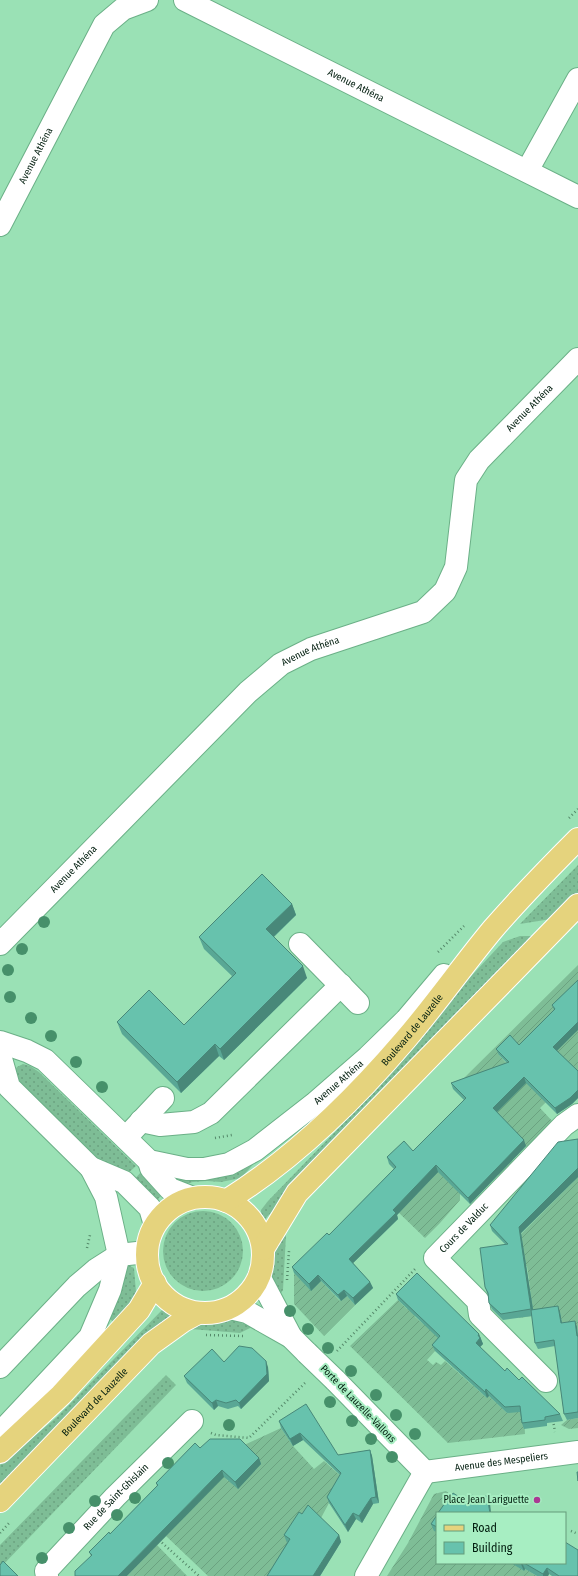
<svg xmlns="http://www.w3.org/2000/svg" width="578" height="1576" viewBox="0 0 578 1576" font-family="'Fira Sans Condensed',sans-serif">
<defs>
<pattern id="grass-dots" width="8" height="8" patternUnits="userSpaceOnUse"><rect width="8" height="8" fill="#7ebd96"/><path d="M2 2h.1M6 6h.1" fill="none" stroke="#6ba280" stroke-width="1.8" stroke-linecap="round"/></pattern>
<pattern id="garden-furrows" width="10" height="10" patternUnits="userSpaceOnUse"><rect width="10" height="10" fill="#7ebd96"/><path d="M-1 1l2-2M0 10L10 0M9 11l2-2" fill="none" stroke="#6ba280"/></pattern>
</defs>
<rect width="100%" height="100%" fill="#9ae1b5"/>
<g fill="url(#grass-dots)">
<polygon points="578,865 578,897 557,918 520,924"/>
<polygon points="520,936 537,936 265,1219 261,1213 261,1210 268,1201 363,1103 434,1016 503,942"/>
<polygon points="23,1064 30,1066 39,1072 136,1166 125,1176 87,1153 16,1085 14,1072 17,1067"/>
<polygon points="265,1151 241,1178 221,1182 207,1181 193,1182 181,1185 172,1181 180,1172"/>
<polygon points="142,1171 163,1194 155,1202 132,1182"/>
<circle cx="203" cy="1251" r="40"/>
<path d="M286 1235 283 1290 279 1296C277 1291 273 1285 271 1279 266 1263 275 1246 286 1235Z"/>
<polygon points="128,1265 134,1268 136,1292 129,1315 120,1327 106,1316"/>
<polygon points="164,1308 172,1314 0,1490 0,1465 57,1417"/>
<path d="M225 1317 252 1327 240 1333 191 1329C199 1320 213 1319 225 1317Z"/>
<polygon points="166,1375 176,1385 0,1568 0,1545"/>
</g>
<g fill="url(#garden-furrows)">
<polygon points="578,965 578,989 522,1051 499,1055 508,1065 463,1079"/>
<polygon points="578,1026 578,1071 540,1108 554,1123 527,1147 517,1136 502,1150 513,1161 499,1175 488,1165 460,1194 460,1200 440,1223 425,1238 396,1210 575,1033"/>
<polygon points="578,1172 578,1335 577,1327 563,1330 560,1312 519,1318 517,1299 531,1296 527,1266 513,1268 508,1247 573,1182"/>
<polygon points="294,1273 311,1290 321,1281 340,1301 347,1296 355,1305 324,1336 294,1304"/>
<polygon points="398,1300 407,1309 412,1304 415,1317 444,1341 427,1360 433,1365 436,1362 441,1365 445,1361 487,1398 489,1396 507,1413 517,1407 524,1413 525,1434 448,1443 350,1346"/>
<polygon points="578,1418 578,1428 569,1429 561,1425 567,1420"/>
<polygon points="281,1428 293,1446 314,1469 324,1461 344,1479 335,1507 329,1503 321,1518 287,1542 295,1547 273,1576 208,1576 166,1536 224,1476 228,1481 238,1471 242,1446"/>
<polygon points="446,1491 455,1499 441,1513 437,1513 437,1525 434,1530 437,1532 437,1563 512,1563 524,1571 525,1569 537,1576 387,1576 408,1543 434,1494"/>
<polygon points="157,1545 187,1576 127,1576"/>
</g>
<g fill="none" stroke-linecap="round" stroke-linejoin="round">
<defs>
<g id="minor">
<path id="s1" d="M185 0 578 197"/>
<polyline points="527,171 578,79"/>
<path id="s2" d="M0 225 104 25 123 9 147 0"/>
<path id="s3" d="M0 944 248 692 281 664 311 649 423 612 445 591 456 567 466 480 479 460 578 359"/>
<polyline points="300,944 358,1003"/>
<path id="s4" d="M0 1042 27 1051 45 1060 149 1161 187 1169H204L229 1164 255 1150 314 1104 368 1057 406 1020 444 975"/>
<polyline points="0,1055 9,1087 91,1168 124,1182 150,1208 155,1225"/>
<polyline points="141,1121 160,1125 194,1122 211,1113 341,985"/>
<polyline points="133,1130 163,1098"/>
<polyline points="149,1161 151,1168 170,1189 193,1198"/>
<polyline points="259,1276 291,1337"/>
<polyline points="230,1308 247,1312 291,1337 307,1353"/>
<polyline points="0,1367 77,1286 97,1269 119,1255 146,1252"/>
<polyline points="335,1380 425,1472"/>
<path id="s5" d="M546 1381 480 1315 478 1301 435 1258 564 1125 578 1115"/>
<polyline points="0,1433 90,1337 110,1290 119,1255 106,1197 91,1168"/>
<path id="s6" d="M425 1472 578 1452"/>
<path id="s7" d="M47 1576 46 1571 115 1497 192 1421"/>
<polyline points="366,1576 425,1472"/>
</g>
<g id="major">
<circle cx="205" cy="1255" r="58"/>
<path id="s8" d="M226 1201C295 1158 353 1101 405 1040 436 1004 463 965 493 929 520 898 549 868 578 839"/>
<polyline points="263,1249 297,1193 578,905"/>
<polyline points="0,1452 61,1395 139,1310 155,1283"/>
<path id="s9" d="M0 1501 151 1344 183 1321 198 1313"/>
</g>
</defs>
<use href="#minor" stroke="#6bb087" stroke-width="24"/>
<use href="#major" stroke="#fff" stroke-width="24"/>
<g stroke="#55896a" stroke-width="2.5" stroke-dasharray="1 3" stroke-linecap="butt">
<polyline points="569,818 578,809"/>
<polyline points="438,952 464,926"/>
<polyline points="215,1138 232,1135"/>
<polyline points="87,1248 90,1235"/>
<polyline points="287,1280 289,1251"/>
<polyline points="206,1335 243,1336"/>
<polyline points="337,1351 416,1268"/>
<polyline points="553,1420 555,1432"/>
<polyline points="211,1433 216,1435 249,1438 305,1383"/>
<polyline points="571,1531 578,1534"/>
<polyline points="0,1533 10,1522"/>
<polyline points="159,1540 199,1576"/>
</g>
<use href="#minor" stroke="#fff" stroke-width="22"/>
<use href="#major" stroke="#e5d37d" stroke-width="22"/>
<defs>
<polyline id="minor-bridge" points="307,1353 335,1380"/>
</defs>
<use href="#minor-bridge" stroke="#6bb087" stroke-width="24" stroke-linecap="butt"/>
<use href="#minor-bridge" stroke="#fff" stroke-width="22"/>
</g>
<g fill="#46906a">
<circle cx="44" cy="922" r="6"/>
<circle cx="22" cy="949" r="6"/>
<circle cx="8" cy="970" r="6"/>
<circle cx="10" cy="997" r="6"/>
<circle cx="31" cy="1018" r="6"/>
<circle cx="51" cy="1036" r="6"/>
<circle cx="76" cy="1062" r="6"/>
<circle cx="102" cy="1087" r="6"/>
<circle cx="290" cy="1311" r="6"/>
<circle cx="308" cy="1329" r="6"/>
<circle cx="328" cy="1348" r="6"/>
<circle cx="351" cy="1371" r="6"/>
<circle cx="376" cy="1395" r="6"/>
<circle cx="330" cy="1402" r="6"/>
<circle cx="396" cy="1415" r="6"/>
<circle cx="352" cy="1421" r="6"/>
<circle cx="229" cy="1425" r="6"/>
<circle cx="415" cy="1434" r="6"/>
<circle cx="371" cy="1439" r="6"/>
<circle cx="392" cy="1457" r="6"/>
<circle cx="168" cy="1463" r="6"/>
<circle cx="135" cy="1498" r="6"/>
<circle cx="95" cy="1501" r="6"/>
<circle cx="117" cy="1515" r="6"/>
<circle cx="69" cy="1528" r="6"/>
<circle cx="42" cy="1558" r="6"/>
</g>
<g fill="#59a795">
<polygon points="292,904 296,915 274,937 307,978 224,1060 219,1056 181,1093 122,1034 117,1022 184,1025 232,976 204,949 199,937"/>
<polygon points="578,980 557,1051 578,1071 578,1098 572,1104 557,1114 526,1083 497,1112 526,1146 470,1204 438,1172 397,1215 398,1219 353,1263 370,1282 373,1288 355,1305 347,1296 341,1301 321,1281 311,1291 294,1273 292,1267 329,1235 394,1169 389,1164 387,1157 413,1151 464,1100 453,1089 451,1083 507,1063 499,1055 496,1049 519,1045 554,1010 552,1005"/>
<polygon points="578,1139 578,1177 521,1233 533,1309 560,1312 562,1323 577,1327 578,1335 578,1418 567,1420 564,1414 555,1346 538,1349 535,1343 532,1316 503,1320 492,1309 489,1303 488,1295 485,1287 505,1244 492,1231 490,1225"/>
<polygon points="396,1294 479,1334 483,1344 480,1347 505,1371 519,1380 560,1414 563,1421 547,1423 547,1426 524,1429 522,1423 520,1412 507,1413 489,1396 487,1398 435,1351 432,1345 438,1338 398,1300"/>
<polygon points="268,1367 269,1381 241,1409 238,1406 228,1409 218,1406 214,1410 187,1383 184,1376"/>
<polygon points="279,1421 338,1455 370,1450 372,1456 379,1503 373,1504 362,1523 356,1519 348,1532 329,1503 327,1497 340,1475 303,1440 293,1446 281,1428"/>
<polygon points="200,1448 259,1458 261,1464 238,1489 224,1477 91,1556 89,1552 110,1534 157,1486 156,1483"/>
<polygon points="302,1514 339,1535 341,1542 320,1576 267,1576 287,1543 284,1535"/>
<polygon points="437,1515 437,1532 434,1531 431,1524"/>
<polygon points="511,1563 565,1563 578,1576 552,1576 549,1574 548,1576 537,1576 525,1569 524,1571"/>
</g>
<g fill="#488879">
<polygon points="292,904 296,915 270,940 266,929"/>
<polygon points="303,966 307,978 224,1060 220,1049"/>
<polygon points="578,1022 578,1030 555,1053 553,1047"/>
<polygon points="215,1044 219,1056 181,1093 177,1082"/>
<polygon points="524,1077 526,1083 495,1114 493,1108"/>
<polygon points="578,1090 578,1098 572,1104 557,1114 555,1108"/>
<polygon points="524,1140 526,1146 470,1204 468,1198"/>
<polygon points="436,1165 438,1172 397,1215 398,1219 351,1265 349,1259 393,1210"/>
<polygon points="578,1168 578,1177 521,1233 534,1316 531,1309 519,1227"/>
<polygon points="318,1275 321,1281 311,1291 309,1284"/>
<polygon points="370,1282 373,1288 355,1305 353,1298"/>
<polygon points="344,1290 347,1296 341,1301 338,1295"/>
<polygon points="558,1306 560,1312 563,1330 561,1323"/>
<polygon points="575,1321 577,1327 578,1340 577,1336"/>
<polygon points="479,1334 483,1344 478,1349 476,1343 478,1335"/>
<polygon points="266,1361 268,1367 269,1381 241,1409 239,1403"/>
<polygon points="486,1389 489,1396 487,1398 485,1392"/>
<polygon points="216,1400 218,1406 214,1410 212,1403"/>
<polygon points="300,1433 303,1440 293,1446 290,1439"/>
<polygon points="370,1450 372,1456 379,1503 376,1497"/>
<polygon points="259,1458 261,1464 238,1489 235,1482"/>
<polygon points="222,1470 224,1477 127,1576 118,1576"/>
<polygon points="487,1496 490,1503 491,1513 490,1513"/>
<polygon points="371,1498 373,1504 362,1523 359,1516"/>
<polygon points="353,1513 356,1519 348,1532 345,1525"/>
<polygon points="339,1535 341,1542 320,1576 313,1576"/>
<polygon points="522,1563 525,1569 524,1571 521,1564"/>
<polygon points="547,1568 549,1574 548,1576 543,1576 543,1574"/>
</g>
<g fill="#67c2ad" stroke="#488879">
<polygon points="262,874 292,904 266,929 303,966 220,1049 215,1044 177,1082 117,1022 149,990 184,1025 236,973 199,937"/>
<polygon points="578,980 578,1022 553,1047 578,1071 578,1090 570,1098 555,1108 524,1077 493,1108 524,1140 468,1198 436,1165 393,1210 396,1213 349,1259 370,1282 353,1298 344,1290 338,1295 318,1275 309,1284 292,1267 327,1233 329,1235 396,1167 387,1157 404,1141 413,1151 466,1098 451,1083 509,1062 496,1049 510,1035 519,1045 555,1009 552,1005"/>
<polygon points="578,1139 578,1168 519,1227 531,1309 501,1314 489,1303 488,1293 485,1287 480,1248 508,1244 490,1225 558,1142"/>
<polygon points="417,1273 479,1334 478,1335 480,1338 476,1343 505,1371 507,1368 519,1380 522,1377 560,1414 545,1417 545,1420 522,1423 520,1406 505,1407 486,1389 485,1392 432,1345 440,1336 396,1294"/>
<polygon points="558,1306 561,1323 575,1321 577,1336 578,1336 578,1412 564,1414 554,1340 535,1343 531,1310"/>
<polygon points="239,1346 252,1348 266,1361 267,1374 239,1403 236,1400 226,1403 216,1400 212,1403 184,1376 212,1349 224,1362"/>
<polygon points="306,1404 338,1455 370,1450 376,1497 371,1498 359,1516 353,1513 345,1525 327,1497 341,1473 300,1433 290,1439 279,1421"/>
<polygon points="210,1439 240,1439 259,1458 235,1482 222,1470 118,1576 75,1576 75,1571 92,1555 89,1552 109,1532 110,1534 158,1485 156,1483 195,1443 200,1448"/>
<polygon points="577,1472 578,1472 578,1481"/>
<polygon points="453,1493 467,1502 472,1495 476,1498 487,1496 490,1513 438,1513 445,1503 446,1504"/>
<polygon points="308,1505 339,1535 313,1576 267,1576 290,1539 284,1535 299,1512 302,1514"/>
<polygon points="437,1515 437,1527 431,1524"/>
<polygon points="565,1542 578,1550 578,1576 559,1576 547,1568 543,1574 524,1563 565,1563"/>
<polygon points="3,1561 18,1576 0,1576 0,1565"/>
</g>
<circle fill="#aa3893" stroke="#a7eec2" stroke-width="1.5" cx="537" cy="1500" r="4"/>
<g text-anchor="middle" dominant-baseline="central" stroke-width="4" stroke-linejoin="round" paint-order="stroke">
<g font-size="10" fill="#021e0f" stroke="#a7eec2">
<text stroke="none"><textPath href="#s1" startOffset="191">Avenue Athéna</textPath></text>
<text stroke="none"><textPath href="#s2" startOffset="78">Avenue Athéna</textPath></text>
<text stroke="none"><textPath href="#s3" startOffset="789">Avenue Athéna</textPath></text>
<text stroke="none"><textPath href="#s3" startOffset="429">Avenue Athéna</textPath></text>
<text stroke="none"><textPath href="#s3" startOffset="105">Avenue Athéna</textPath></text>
<text stroke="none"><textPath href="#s8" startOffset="254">Boulevard de Lauzelle</textPath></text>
<text stroke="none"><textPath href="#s4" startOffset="412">Avenue Athéna</textPath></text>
<text stroke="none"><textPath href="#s5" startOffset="210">Cours de Valduc</textPath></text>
<text stroke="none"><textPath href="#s9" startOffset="137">Boulevard de Lauzelle</textPath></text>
<text transform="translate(358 1404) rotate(46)">Porte de Lauzelle-Vallons</text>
<text stroke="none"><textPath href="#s6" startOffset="77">Avenue des Mespeliers</textPath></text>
<text stroke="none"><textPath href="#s7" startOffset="107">Rue de Saint-Ghislain</textPath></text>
</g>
<g font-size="10" fill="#021e0f" stroke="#a7eec2" text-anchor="end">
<text x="529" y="1500">Place Jean Lariguette</text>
</g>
</g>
<rect x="436" y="1512" width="130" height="52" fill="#a7eec2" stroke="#659b7a"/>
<rect x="444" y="1525" width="20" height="6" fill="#e5d37d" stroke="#659b7a"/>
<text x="472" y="1532" font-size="12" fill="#021e0f">Road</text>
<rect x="444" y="1542" width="20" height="12" fill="#67c2ad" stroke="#659b7a"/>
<text x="472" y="1552" font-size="12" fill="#021e0f">Building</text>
</svg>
